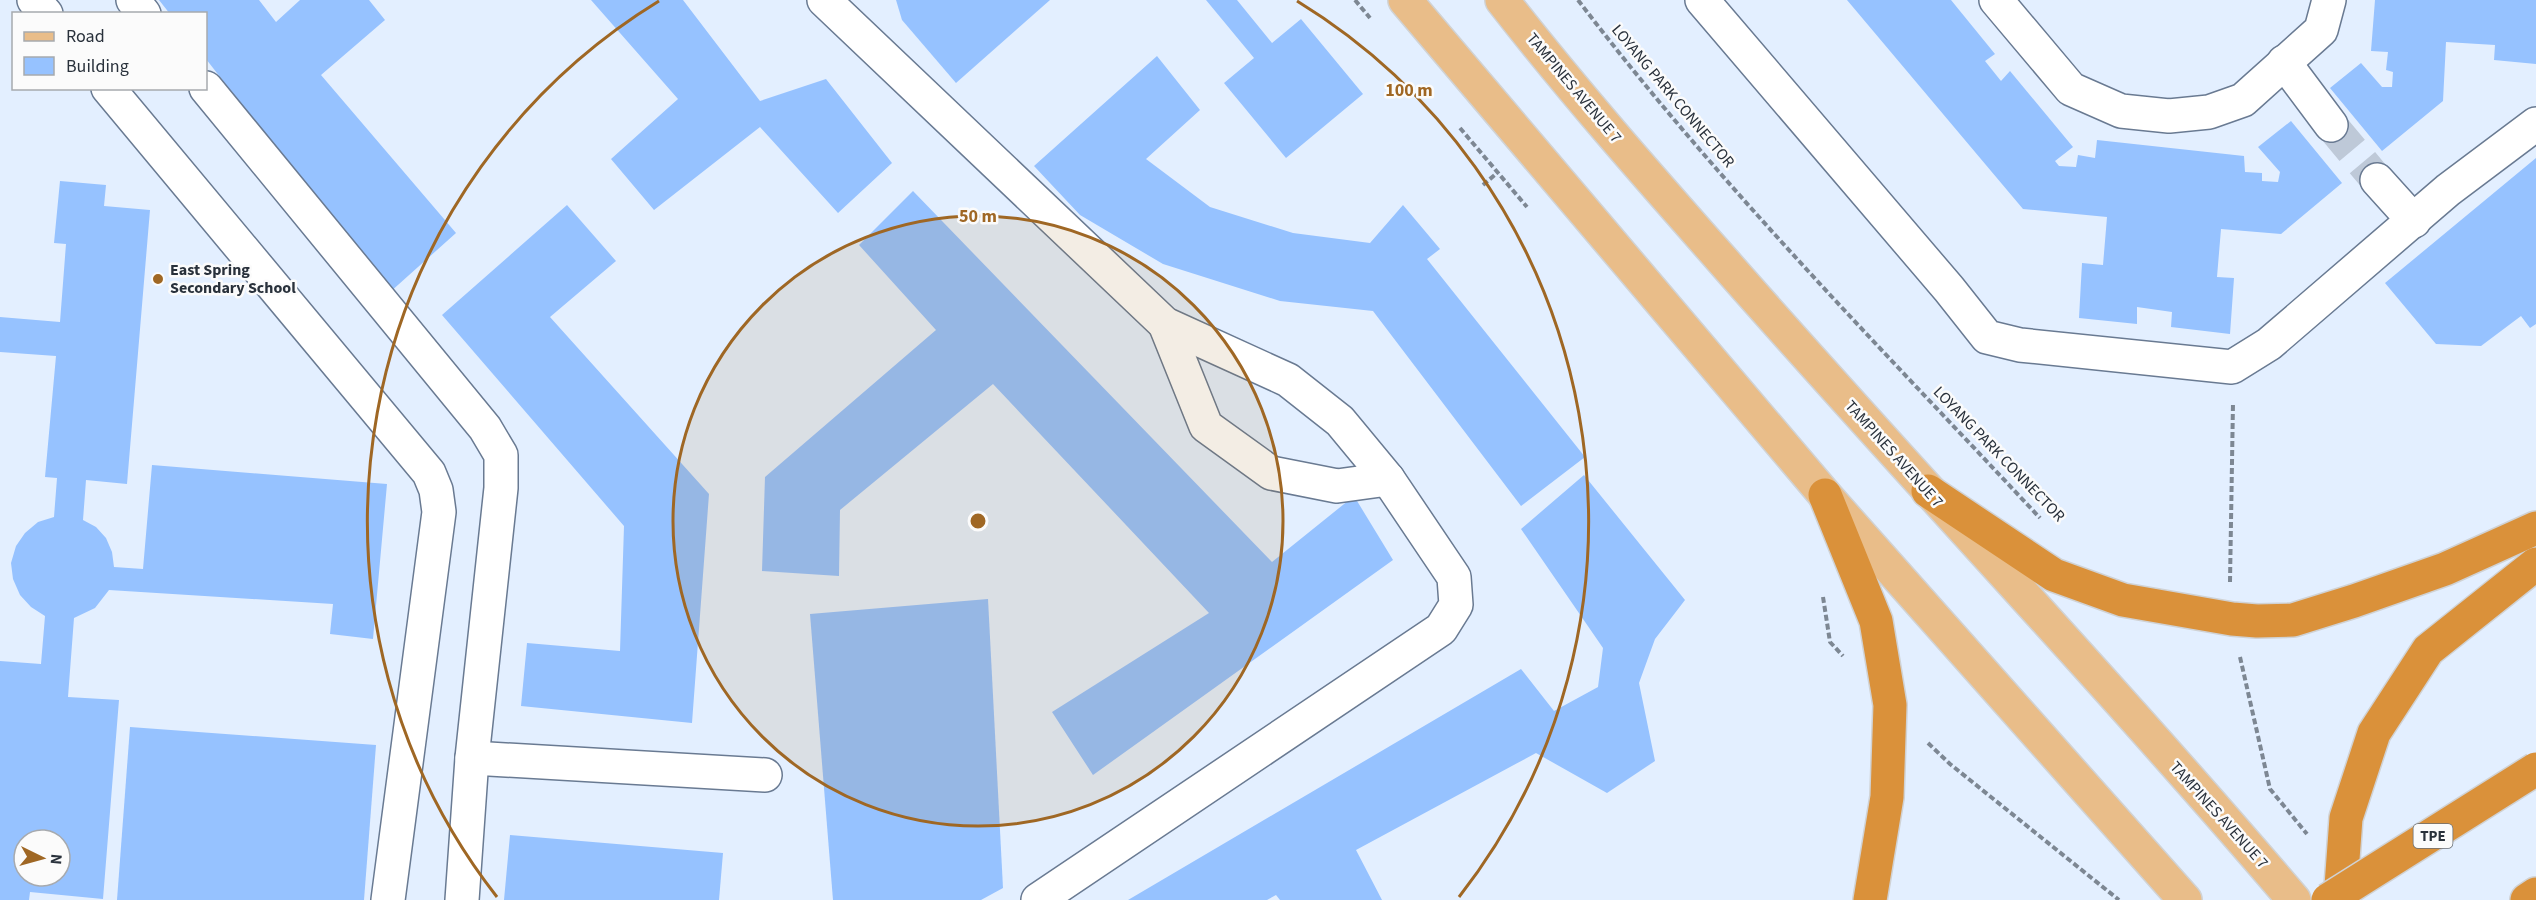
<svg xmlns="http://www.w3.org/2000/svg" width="2536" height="900" viewBox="0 0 2536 900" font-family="'Source Sans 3',sans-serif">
<rect width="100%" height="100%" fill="#e3efff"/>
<g fill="#96c2ff" fill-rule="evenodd">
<polygon points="159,0 259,0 276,22 300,0 369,0 385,20 321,75 456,233 389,293 206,59 206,14 170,14"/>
<polygon points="591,0 683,0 760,101 826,79 892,163 838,213 760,127 654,210 611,159 678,99"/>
<polygon points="896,0 1050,0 956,83 902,20"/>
<polygon points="1206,0 1237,0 1272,43 1301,19 1363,94 1286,158 1224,83 1254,58"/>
<polygon points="1847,0 1951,0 1995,54 1985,61 2001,81 2010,71 2073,147 2055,161 2059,166 2076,167 2078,155 2095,158 2097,140 2244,156 2245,172 2262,173 2262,181 2278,182 2280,172 2258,147 2291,121 2342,183 2281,234 2221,229 2217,277 2234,278 2230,334 2171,327 2172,312 2137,307 2137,324 2079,318 2082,263 2103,265 2107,217 2023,209"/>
<polygon points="2375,0 2536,0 2536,64 2494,60 2495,45 2446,42 2443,101 2382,151 2330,88 2361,63 2382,87 2392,87 2393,72 2386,70 2388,52 2371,51"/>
<polygon points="1157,56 1200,110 1146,159 1210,207 1293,233 1370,243 1403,205 1440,249 1427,259 1585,457 1521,506 1373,311 1280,301 1163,264 1080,215 1034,166"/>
<polygon points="2536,158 2536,324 2530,328 2521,316 2481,346 2436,344 2385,283"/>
<path d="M60 181 106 185 104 206 150 210 127 484 86 480 83 520 96 527 106 538 112 552 114 567 143 569 152 465 387 484 373 639 330 634 333 604 109 590 95 608 74 618 68 697 119 700 103 899 30 892 29 900H0V661L41 664 45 616 31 607 20 595 13 579 11 563 16 546 25 533 38 522 54 517 57 478 45 477 56 356 0 352V317L60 322 66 244 54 243ZM24 840H60V876H24Z"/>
<polygon points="913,191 1272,562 1354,496 1393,560 1093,775 1052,712 1209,613 993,384 840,510 839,576 762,571 765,477 936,330 859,245"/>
<polygon points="567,205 616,261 550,317 709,494 692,723 521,706 527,643 620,651 624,526 442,315"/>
<polygon points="1584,475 1685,600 1655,639 1639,683 1655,761 1607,793 1536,753 1356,850 1382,900 1280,900 1276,895 1267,900 1128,900 1521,669 1554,711 1598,687 1603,648 1521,529"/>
<polygon points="988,599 1003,888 981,900 833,900 810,614"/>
<polygon points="130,727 376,745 364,900 117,900"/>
<polygon points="510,835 723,853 719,900 504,900"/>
</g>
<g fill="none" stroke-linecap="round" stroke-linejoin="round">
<polyline stroke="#bec9d8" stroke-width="33" stroke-dasharray="33 16" stroke-linecap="butt" points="2331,125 2377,180"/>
<defs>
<g id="minor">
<polyline points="34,0 46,14"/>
<polyline points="133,0 144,14"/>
<polyline points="824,0 1165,324 1288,380 1340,421 1388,479 1454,577 1456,605 1441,629 1038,900"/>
<polyline points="1702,0 1949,289 1987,337 2020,345 2232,367 2269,344 2448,190 2536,124"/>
<polyline points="1996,0 2071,89 2121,111 2169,116 2209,112 2243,100 2321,30 2329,0"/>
<polyline points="2284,62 2331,125"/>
<polyline points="108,88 429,473 436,490 439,512 388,900"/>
<polyline points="206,88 485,428 501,455 501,488 472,758 462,900"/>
<polyline points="2377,180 2414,221"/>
<polyline points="1165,324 1206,426 1271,473 1337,486 1388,479"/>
<polyline points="472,758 765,775"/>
</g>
<g id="major">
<polyline points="1405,0 1825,495 2185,900"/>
<path d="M1502 0C1573 91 1648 176 1724 262 1912 476 2109 683 2294 900"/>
</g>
<g id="highway">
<polyline points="1928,491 2054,575 2123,600 2232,619 2257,621 2293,620 2354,601 2445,569 2536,528"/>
<polyline points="1825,495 1876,621 1890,705 1887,797 1870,900"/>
<polyline points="2340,900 2346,818 2374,733 2428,650 2536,564"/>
<polyline points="2527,900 2536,894"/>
</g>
</defs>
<use href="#minor" stroke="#697a92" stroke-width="36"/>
<use href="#major" stroke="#d0d2d4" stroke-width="36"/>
<use href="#highway" stroke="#d0d2d4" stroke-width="36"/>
<g stroke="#7d8793" stroke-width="4" stroke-dasharray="6 3" stroke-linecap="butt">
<polyline points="1355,0 1370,18"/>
<path d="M1578 0C1718 184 1882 349 2040 518"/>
<polyline points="1460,128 1527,207"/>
<polyline points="1483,185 1497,173"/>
<polyline points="2230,582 2233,403"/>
<polyline points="1823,597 1830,642 1843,656"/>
<polyline points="2240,657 2270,789 2307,834"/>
<polyline points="1928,743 1950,764 2119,900"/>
</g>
<use href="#minor" stroke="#fff" stroke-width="33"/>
<use href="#major" stroke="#e9bd89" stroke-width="33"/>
<use href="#highway" stroke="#da913a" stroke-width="33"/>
<defs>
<polyline id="highway-bridge" points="2328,900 2536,769"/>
</defs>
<use href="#highway-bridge" stroke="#d0d2d4" stroke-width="36" stroke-linecap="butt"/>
<use href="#highway-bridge" stroke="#da913a" stroke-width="33"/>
</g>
<circle cx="978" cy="521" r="305" fill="#9f6724" fill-opacity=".12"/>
<g fill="none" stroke="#9f6724" stroke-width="3">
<circle cx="978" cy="521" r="305"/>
<path d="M497 897A610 610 0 0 1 659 1M1297 1A610 610 0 0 1 1459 897"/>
</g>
<circle fill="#9f6724" stroke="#fbfbfb" stroke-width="2" cx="158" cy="279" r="6"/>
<g text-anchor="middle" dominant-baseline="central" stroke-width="5" stroke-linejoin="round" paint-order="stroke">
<rect fill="#fbfbfb" stroke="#686e75" stroke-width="1.5" x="2413.5" y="824" width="39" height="24" rx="4.5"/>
<g font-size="15" font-weight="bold" fill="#29313b">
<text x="2433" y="836">TPE</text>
</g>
<g font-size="16" fill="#29313b" stroke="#fbfbfb">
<text transform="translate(1574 88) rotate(50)">TAMPINES AVENUE 7</text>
<text transform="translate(1673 96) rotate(50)">LOYANG PARK CONNECTOR</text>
<text transform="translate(1894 454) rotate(48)">TAMPINES AVENUE 7</text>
<text transform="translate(1999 454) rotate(46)">LOYANG PARK CONNECTOR</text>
<text transform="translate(2219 815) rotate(48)">TAMPINES AVENUE 7</text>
</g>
<g font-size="16" font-weight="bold" fill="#29313b" stroke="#fbfbfb" text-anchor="start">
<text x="170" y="270">East Spring<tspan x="170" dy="18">Secondary School</tspan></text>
</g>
</g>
<circle cx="978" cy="521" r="9" fill="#9f6724" stroke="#fbfbfb" stroke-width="3"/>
<g font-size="18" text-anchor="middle" font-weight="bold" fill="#9f6724" stroke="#fbfbfb" stroke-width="5" stroke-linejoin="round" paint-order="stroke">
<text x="1409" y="96">100 m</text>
<text x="978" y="222">50 m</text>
</g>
<rect x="12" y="12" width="195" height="78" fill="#fbfbfb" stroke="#a7aaae" stroke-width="1.5"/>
<rect x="24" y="32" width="30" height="9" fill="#e9bd89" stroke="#a7aaae" stroke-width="1.5"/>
<text x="66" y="42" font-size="18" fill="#29313b">Road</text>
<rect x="24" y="57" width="30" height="18" fill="#96c2ff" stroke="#a7aaae" stroke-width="1.5"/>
<text x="66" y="72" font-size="18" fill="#29313b">Building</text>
<g transform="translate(42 858) rotate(95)"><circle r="28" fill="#fbfbfb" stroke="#a7aaae" stroke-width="1.5"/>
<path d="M0-4.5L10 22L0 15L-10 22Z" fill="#9f6724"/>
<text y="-9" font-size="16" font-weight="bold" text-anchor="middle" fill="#29313b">N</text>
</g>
</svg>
